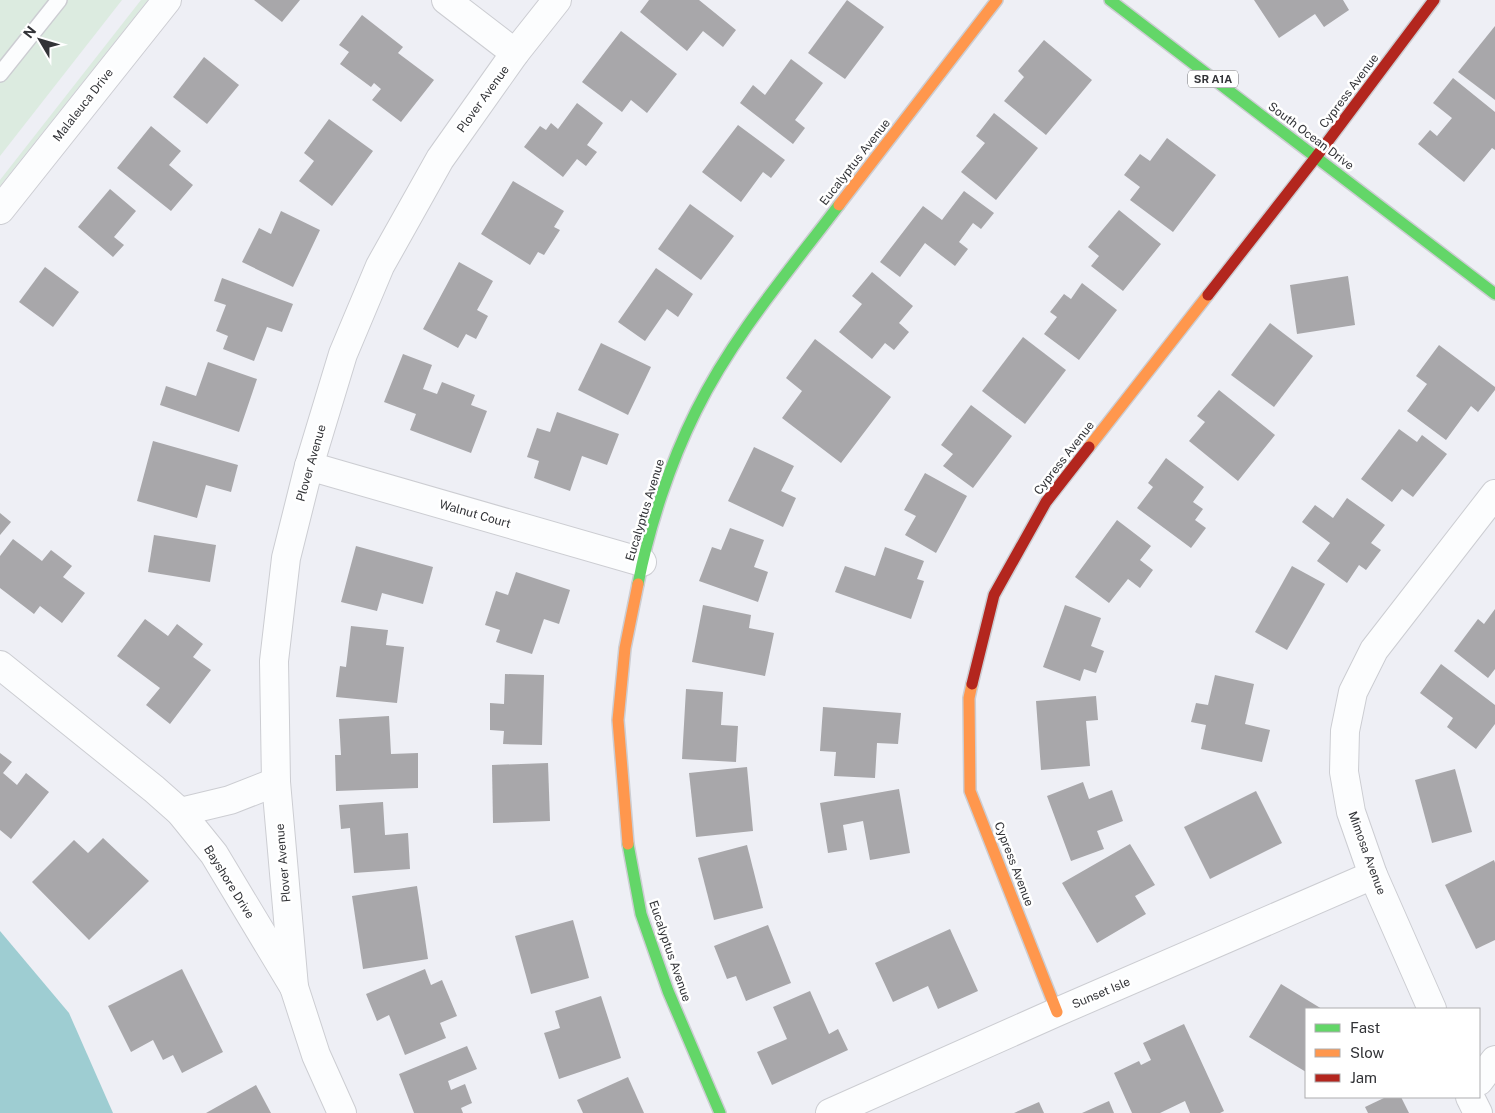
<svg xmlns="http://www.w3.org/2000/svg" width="1495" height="1113" viewBox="0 0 1495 1113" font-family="'Public Sans',sans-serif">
<rect width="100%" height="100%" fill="#eeeff5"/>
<g fill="#dcebe0">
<polygon points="0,0 122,0 0,156"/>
<polygon points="141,0 148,0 0,186 0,180"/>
</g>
<polygon fill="#9ecdd2" points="0,931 69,1013 113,1113 0,1113"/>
<g fill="#a8a7aa">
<polygon points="254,0 300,0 282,22"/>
<polygon points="649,0 699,0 736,30 723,47 703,31 687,51 640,12"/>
<polygon points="847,0 884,27 845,79 808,53"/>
<polygon points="1254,0 1343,0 1349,10 1324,27 1315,14 1279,38"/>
<polygon points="362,15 403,47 398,53 434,80 401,122 372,100 381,89 374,83 371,87 340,64 349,52 339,45"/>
<polygon points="1495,26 1495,100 1458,72"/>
<polygon points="621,31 677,74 647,113 631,100 622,112 582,82"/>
<polygon points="1044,40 1092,80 1046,135 1004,101 1024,77 1018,71"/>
<polygon points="204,57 239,85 207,124 173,97"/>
<polygon points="791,59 823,83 795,120 805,128 793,144 740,103 753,85 765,95"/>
<polygon points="1453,78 1495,112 1495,150 1492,148 1464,182 1418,144 1430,130 1437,136 1452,118 1433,103"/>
<polygon points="577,103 603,123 587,145 597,152 586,166 577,159 563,177 524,147 540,126 546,130 551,123 558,129"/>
<polygon points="994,113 1038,148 996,200 961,172 985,143 976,136"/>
<polygon points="329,119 373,151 332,206 299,181 314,161 304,153"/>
<polygon points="738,125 785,160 771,178 763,172 741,202 702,172"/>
<polygon points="151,126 181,151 169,165 193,185 171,211 117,168"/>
<polygon points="1167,138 1216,175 1173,232 1130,200 1140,187 1124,175 1140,154 1150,161"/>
<polygon points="513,181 564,211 554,227 560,230 544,255 538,252 530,265 481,234"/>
<polygon points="110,189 136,211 114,237 124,245 113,257 78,227"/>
<polygon points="964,191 994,213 981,229 973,223 959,242 968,249 955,266 925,243 900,277 880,262 923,206 942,220"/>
<polygon points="690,204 734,236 701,280 658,249"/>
<polygon points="1119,210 1161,244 1123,291 1091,266 1099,256 1088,247"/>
<polygon points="281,211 320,230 293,287 242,262 259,228 271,234"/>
<polygon points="459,262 493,281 477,310 488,316 476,339 466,334 458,348 423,329"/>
<polygon points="45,267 79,292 53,327 19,302"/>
<polygon points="656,268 693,294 678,317 667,309 645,341 618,322"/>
<polygon points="872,272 913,306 899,323 909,332 894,350 885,343 872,359 839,332 862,304 852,296"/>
<polygon points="1348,276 1355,325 1297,334 1290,285"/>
<polygon points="222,278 293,304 282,332 267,327 254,361 223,349 228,336 216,331 226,305 214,301"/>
<polygon points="1082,283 1117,310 1079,360 1044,334 1057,317 1050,312 1064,294 1071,299"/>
<polygon points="1270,323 1313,356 1274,407 1231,375"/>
<polygon points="1023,337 1066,370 1025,424 982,391"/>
<polygon points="815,339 891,397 841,463 782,418 802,391 786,378"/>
<polygon points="601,343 651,367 628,415 578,390"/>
<polygon points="1439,345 1495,387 1495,390 1478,412 1471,406 1446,440 1407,411 1427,384 1416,376"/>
<polygon points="403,354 432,365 423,389 437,394 442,382 475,395 471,405 487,411 471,453 410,430 416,414 384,402"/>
<polygon points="208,362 257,379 239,432 160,405 166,386 196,396"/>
<polygon points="1219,390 1275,435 1238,481 1189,441 1205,422 1197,416"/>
<polygon points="971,405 1012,436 973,488 943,466 953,454 941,445"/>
<polygon points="557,412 619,434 607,465 582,456 570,491 534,478 539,461 527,457 537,428 550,432"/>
<polygon points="1399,429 1417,442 1422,435 1447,454 1413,497 1402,489 1392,502 1361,479"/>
<polygon points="153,441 238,465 231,492 206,485 197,518 137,501"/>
<polygon points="754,447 794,466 781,491 796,498 783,527 728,501"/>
<polygon points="1166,458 1204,487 1193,502 1203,509 1195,520 1206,528 1191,548 1137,508 1153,487 1148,483"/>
<polygon points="925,473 967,496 936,553 905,535 916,516 904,510"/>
<polygon points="1347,498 1385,525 1371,543 1381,550 1366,570 1359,565 1347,583 1317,561 1330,543 1302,522 1315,505 1333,518"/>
<polygon points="0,513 11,522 0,535"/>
<polygon points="1117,520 1151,546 1140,560 1153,570 1140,588 1128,579 1109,603 1075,577"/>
<polygon points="730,528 764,540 754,567 768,572 758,602 699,581 712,547 721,550"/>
<polygon points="154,535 216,545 210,582 148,572"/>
<polygon points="13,539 42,561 51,550 72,566 63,577 85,593 62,623 40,606 34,614 0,588 0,556"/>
<polygon points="356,546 433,567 423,604 382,593 377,611 341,602"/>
<polygon points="885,547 924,561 917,579 924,581 911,619 835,592 845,566 875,576"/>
<polygon points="1292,566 1325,584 1287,650 1255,632"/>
<polygon points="516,572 570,590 559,624 544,619 532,654 496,642 500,630 485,625 496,591 508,595"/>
<polygon points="703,605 751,615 749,628 774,633 765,676 692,662"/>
<polygon points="1065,605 1101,618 1091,646 1104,651 1096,673 1084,669 1080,681 1043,667"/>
<polygon points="1495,609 1495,669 1488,678 1454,651 1478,619 1484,624"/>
<polygon points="145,619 168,636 177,624 203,644 193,657 211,670 170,724 146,705 160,688 117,656"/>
<polygon points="351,626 388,630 386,645 404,647 397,703 336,697 340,666 346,667"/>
<polygon points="1441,664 1495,705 1495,724 1476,749 1447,727 1453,718 1420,693"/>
<polygon points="505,674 544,675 542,745 503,744 504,731 490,730 490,703 504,704"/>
<polygon points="1215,675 1254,684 1245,724 1270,730 1262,762 1201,749 1206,725 1191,722 1196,703 1208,705"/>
<polygon points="686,689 723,692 721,725 738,726 736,762 682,759"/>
<polygon points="1096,696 1098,720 1086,721 1090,766 1041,770 1036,701"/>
<polygon points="823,707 901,713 898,744 877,743 875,778 834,776 836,752 820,751"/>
<polygon points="389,716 391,754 418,753 418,788 336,791 335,755 341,755 339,719"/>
<polygon points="0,753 12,762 3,773 17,785 26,773 49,792 11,839 0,830"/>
<polygon points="548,763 550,821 493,823 492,765"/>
<polygon points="747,767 753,831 696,837 689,773"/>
<polygon points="1455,769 1472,832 1432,843 1415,780"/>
<polygon points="1083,782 1089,799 1112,790 1123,821 1097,831 1104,849 1071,861 1047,796"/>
<polygon points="899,789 910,853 870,860 863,821 843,825 847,850 828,853 820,803"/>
<polygon points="1256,791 1282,843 1210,879 1184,827"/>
<polygon points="383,802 385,835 408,833 410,869 354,873 350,828 341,829 339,805"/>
<polygon points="103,838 149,881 89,940 32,882 74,840 88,853"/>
<polygon points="1130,844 1155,885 1135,896 1146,914 1097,943 1062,883"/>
<polygon points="747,845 763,908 714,920 698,858"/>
<polygon points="1494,860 1495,863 1495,940 1476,949 1445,885"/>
<polygon points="417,886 428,959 363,969 352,896"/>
<polygon points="573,920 589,978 531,994 515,936"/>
<polygon points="768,925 791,983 746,1001 736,976 727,979 714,946"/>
<polygon points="950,929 978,991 938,1009 928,986 893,1002 875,963"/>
<polygon points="182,969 223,1052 182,1073 173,1055 163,1060 153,1040 131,1052 108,1006"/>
<polygon points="425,969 431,985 442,980 457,1016 440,1023 446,1038 405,1055 389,1015 377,1021 366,994"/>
<polygon points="1281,984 1322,1009 1306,1009 1306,1072 1249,1037"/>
<polygon points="810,991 829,1034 838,1029 848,1050 772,1085 757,1052 787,1039 773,1007"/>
<polygon points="601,996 621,1058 559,1079 544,1033 560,1028 555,1011"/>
<polygon points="1184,1024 1224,1111 1220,1113 1190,1113 1185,1101 1160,1113 1132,1113 1114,1073 1139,1061 1141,1065 1151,1060 1143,1043"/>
<polygon points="467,1046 477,1069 448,1081 451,1090 465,1084 472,1103 461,1108 463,1113 414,1113 399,1074"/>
<polygon points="628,1077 644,1113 583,1113 577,1100"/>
<polygon points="256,1085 271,1113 206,1113"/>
<polygon points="1386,1097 1401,1097 1409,1113 1368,1113 1365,1107"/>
<polygon points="1109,1101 1114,1113 1082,1113"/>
<polygon points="1039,1102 1044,1113 1014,1113"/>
</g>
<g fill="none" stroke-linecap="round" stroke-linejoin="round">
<defs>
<polyline id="lane" points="0,74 59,0"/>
<g id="street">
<polyline points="446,0 515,53"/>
<polyline points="0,210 167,0"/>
<polyline points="309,466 642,562"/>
<polyline points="0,665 154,789 180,812 214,854 294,987 316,1055 342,1113"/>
<polyline points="180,812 230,800 276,782"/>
<polyline points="294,987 276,782 274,661 286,558 309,466 343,354 380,266 440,159 515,53 557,0"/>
<polyline points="1432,1009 1373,875 1351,812 1344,772 1345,731 1353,692 1374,650 1495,494"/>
<polyline points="1479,1081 1495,1060"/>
<polyline points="1470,1097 1478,1113"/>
<polyline points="830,1113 1057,1012 1373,875"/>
</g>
<g id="fast">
<polyline points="1110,0 1495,294"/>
<path d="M638 584C649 527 670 463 696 411 733 336 789 271 839 205"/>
<polyline points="628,844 641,914 668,991 720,1113"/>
</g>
<g id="slow">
<polyline points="839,205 997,0"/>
<polyline points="1089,447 1208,295"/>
<polyline points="972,684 969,698 970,791 1057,1012"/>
<polyline points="628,844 618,720 625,648 638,584"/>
</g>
<g id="jam">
<polyline points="1208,295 1316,157 1434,0"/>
<polyline points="972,684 994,595 1046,502 1089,447"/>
</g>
</defs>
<use href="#lane" stroke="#cccdd2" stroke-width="18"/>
<use href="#street" stroke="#cccdd2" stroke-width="30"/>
<use href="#fast" stroke="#cccdd2" stroke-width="14"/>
<use href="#slow" stroke="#cccdd2" stroke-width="14"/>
<use href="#jam" stroke="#cccdd2" stroke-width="14"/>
<use href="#lane" stroke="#fcfdfe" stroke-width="15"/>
<use href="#street" stroke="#fcfdfe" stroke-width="28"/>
<use href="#fast" stroke="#63d668" stroke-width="11"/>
<use href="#slow" stroke="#ff974d" stroke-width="11"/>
<use href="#jam" stroke="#b3261e" stroke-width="11"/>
</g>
<g text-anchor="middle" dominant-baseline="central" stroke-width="5" stroke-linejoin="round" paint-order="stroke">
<rect fill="#fff" stroke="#707073" stroke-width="1" x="1188" y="70.5" width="50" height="17" rx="4"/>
<g font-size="11" font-weight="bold" fill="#323337">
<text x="1213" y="79">SR A1A</text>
</g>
<g font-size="12" fill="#323337" stroke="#fff">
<text transform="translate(1349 91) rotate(-53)">Cypress Avenue</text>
<text transform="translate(483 99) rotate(-54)">Plover Avenue</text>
<text transform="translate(83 105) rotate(-52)">Malaleuca Drive</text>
<text transform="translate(1311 136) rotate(37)">South Ocean Drive</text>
<text transform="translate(855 162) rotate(-52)">Eucalyptus Avenue</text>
<text transform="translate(1064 458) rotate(-52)">Cypress Avenue</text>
<text transform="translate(311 463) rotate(-74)">Plover Avenue</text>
<text transform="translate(645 510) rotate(-73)">Eucalyptus Avenue</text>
<text transform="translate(475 514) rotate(16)">Walnut Court</text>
<text transform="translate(1367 853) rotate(70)">Mimosa Avenue</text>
<text transform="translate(283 863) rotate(-95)">Plover Avenue</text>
<text transform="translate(1014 864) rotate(69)">Cypress Avenue</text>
<text transform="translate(229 882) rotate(58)">Bayshore Drive</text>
<text transform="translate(670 951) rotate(71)">Eucalyptus Avenue</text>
<text transform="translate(1101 993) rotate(-23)">Sunset Isle</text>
</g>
</g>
<rect x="1305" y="1008" width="175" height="90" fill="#ffffff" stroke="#adadaf"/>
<rect x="1315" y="1024" width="25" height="8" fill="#63d668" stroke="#adadaf"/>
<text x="1350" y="1033" font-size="15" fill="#323337">Fast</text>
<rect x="1315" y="1049" width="25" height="8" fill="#ff974d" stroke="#adadaf"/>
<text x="1350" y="1058" font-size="15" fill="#323337">Slow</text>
<rect x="1315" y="1074" width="25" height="8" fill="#b3261e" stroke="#adadaf"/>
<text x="1350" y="1083" font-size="15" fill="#323337">Jam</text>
<g transform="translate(40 40) rotate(308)" stroke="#ffffff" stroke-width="4" paint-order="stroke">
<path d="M0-4L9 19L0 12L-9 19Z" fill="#323337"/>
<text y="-8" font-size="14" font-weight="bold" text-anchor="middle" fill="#323337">N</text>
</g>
</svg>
